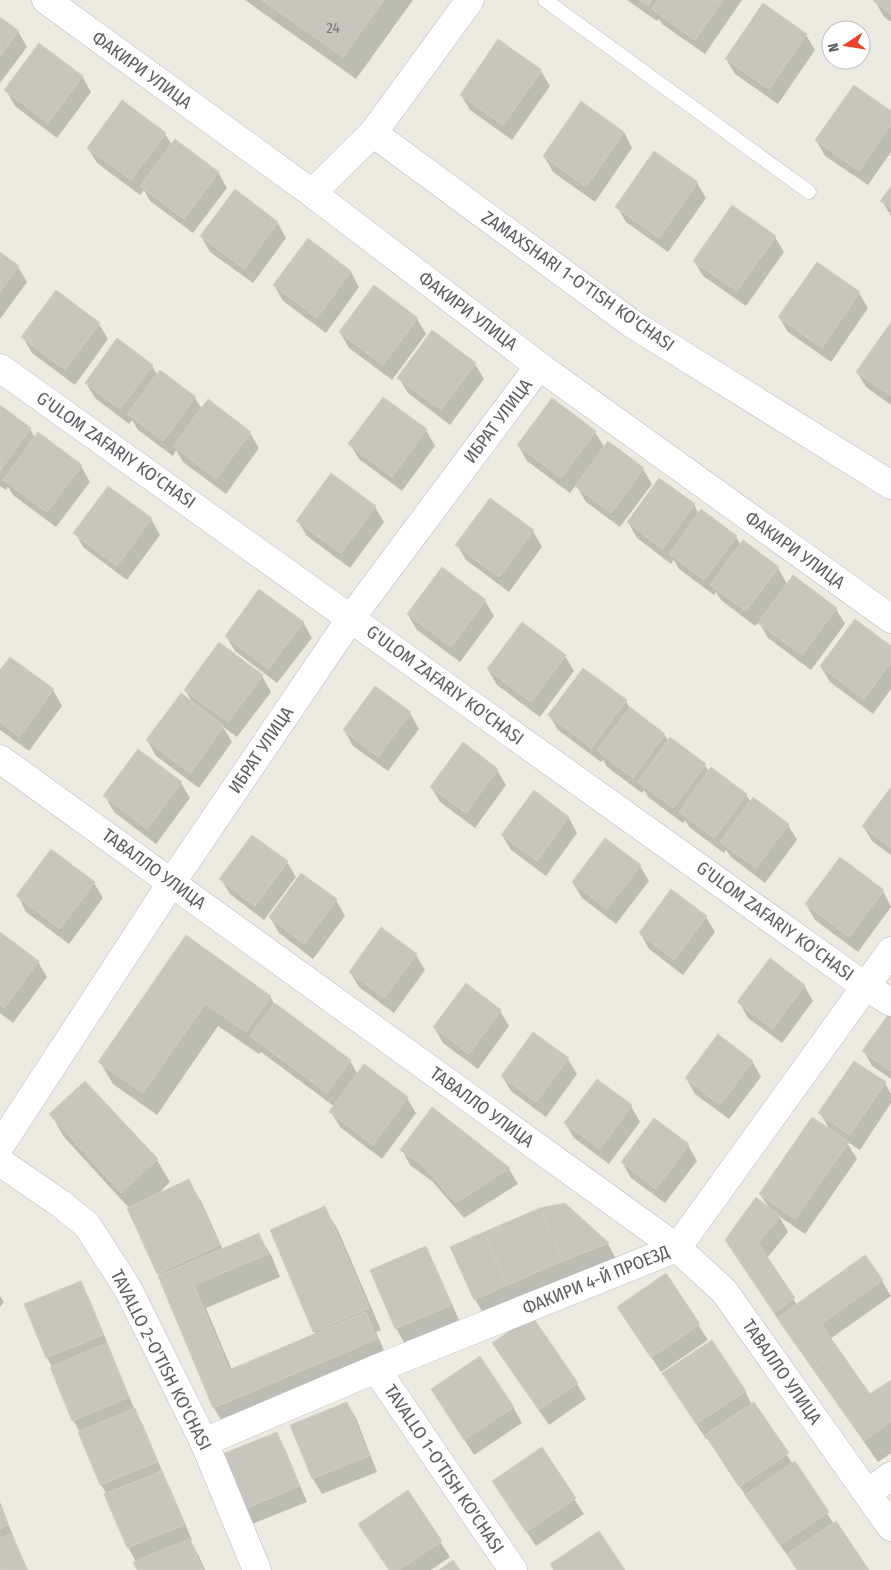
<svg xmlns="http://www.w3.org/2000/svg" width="891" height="1570" viewBox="0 0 891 1570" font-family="'Fira Sans Condensed',sans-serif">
<rect width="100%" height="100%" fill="#edebe1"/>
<g fill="#0003">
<polygon points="245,0 413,0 356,79"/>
<polygon points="627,0 742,0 705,54 662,24 659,19 657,21"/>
<polygon points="875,0 891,0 891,22 884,17 875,1"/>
<polygon points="0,18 18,31 27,47 0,83"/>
<polygon points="806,35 815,50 778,104 735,74 726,59"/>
<polygon points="541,71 550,86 512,140 470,110 461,95"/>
<polygon points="82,76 91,92 57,138 15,106 6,90"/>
<polygon points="891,112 891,152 868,185 825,156 816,140"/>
<polygon points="624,132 632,148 595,202 553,172 544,156"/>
<polygon points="165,134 172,145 218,172 227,188 193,233 150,201 144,190 140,195 97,163 88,148"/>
<polygon points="697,183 706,198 668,252 626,222 617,207"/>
<polygon points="891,188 891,216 882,201"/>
<polygon points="278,223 286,238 253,283 210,252 201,236"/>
<polygon points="775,237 784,252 746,306 703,276 694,261"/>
<polygon points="308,240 351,272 359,287 326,333 283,301 274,285"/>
<polygon points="0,253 18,267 27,282 0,319"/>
<polygon points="859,293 868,308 831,362 788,332 779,317"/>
<polygon points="417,319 426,334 392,380 349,348 340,332"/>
<polygon points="99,324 108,339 75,385 32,353 23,337"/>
<polygon points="891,324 891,405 866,387 857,372"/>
<polygon points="475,364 484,379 450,425 408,393 399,378"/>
<polygon points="152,366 158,376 195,398 202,409 208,401 250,433 259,448 226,494 183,462 176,450 173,456 138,430 132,420 129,424 95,398 86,383"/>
<polygon points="383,398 426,430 435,446 402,491 359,459 350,444"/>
<polygon points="0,406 30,429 35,438 81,466 90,482 56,527 13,495 8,487 6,490 0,486"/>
<polygon points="595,432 605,448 643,469 652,484 620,527 586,502 576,485 570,493 527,461 518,445"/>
<polygon points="108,487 151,519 160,535 127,580 84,548 75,533"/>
<polygon points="490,499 533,531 542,547 509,592 466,560 457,545"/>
<polygon points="694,505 699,514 736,537 741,545 778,568 787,584 836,609 845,624 811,670 768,638 759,622 755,626 721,600 716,592 714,595 679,569 674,560 671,564 637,538 628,522"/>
<polygon points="375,507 384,522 350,568 307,536 298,521"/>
<polygon points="485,601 494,616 460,662 417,630 408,615"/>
<polygon points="303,622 312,638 277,683 235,651 226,636"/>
<polygon points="891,648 891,689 873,714 830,682 821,667"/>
<polygon points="565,656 574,671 540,717 497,685 488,670"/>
<polygon points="10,658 53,690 62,706 29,751 0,730 0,673"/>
<polygon points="262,676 271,692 237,737 223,727 232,742 199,788 156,756 147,740 194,705 185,690"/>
<polygon points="376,687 410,713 419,729 388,771 353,746 344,730"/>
<polygon points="626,701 631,710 664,734 669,742 705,765 709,772 746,795 751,802 788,825 797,840 765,883 731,857 726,850 724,853 689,827 685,820 683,823 648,797 644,790 642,793 607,767 603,760 601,762 558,730 549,715"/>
<polygon points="497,770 506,785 475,828 440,802 431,787"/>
<polygon points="181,783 190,798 156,844 114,812 105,796"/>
<polygon points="891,789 891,855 872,841 863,826"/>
<polygon points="569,818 577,833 546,876 511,850 502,835"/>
<polygon points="287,862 296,877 264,920 230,894 221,879"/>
<polygon points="640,866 649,881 616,924 582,898 573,883"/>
<polygon points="94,883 103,898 69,944 26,912 18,896"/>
<polygon points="883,891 891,907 858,952 815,920 806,904"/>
<polygon points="336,900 345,916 313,959 279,933 270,917"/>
<polygon points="706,917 715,932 683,975 649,949 640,933"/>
<polygon points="0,933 38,962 47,977 13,1023 0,1013"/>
<polygon points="187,937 270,996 275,1005 350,1061 358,1075 407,1098 416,1113 382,1159 340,1127 331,1112 335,1107 261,1052 259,1054 218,1026 157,1115 113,1084 100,1062"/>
<polygon points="416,955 425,970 394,1013 359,987 350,972"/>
<polygon points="804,985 813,1001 782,1043 748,1018 739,1002"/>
<polygon points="500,1011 509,1026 478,1069 443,1043 434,1027"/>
<polygon points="891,1013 891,1079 872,1066 864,1051"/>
<polygon points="568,1059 577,1074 546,1117 511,1091 502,1076"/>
<polygon points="752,1061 761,1077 729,1119 695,1094 686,1078"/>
<polygon points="597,1080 631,1106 640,1122 609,1164 574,1138 565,1123"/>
<polygon points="885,1083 891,1094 891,1103 860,1150 846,1141 857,1159 805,1234 779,1216 788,1232 767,1258 797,1305 865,1257 882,1281 891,1296 830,1339 870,1396 891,1381 891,1453 878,1462 783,1327 726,1240 769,1208 760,1194 830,1130 820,1113"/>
<polygon points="432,1109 509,1169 518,1184 464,1218 433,1182 410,1165 402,1150"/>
<polygon points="51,1114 157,1160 170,1182 156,1196 189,1181 202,1203 223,1250 259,1235 272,1257 280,1277 206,1308 232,1370 316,1334 314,1331 325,1208 338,1230 381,1330 376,1332 389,1362 227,1430 214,1408 160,1277 129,1208 64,1137"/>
<polygon points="654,1120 688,1145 697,1161 665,1203 631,1178 622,1162"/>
<polygon points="564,1204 608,1244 616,1259 484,1315 475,1299"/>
<polygon points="425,1247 434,1263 459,1320 405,1344 396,1328"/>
<polygon points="666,1275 708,1340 661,1372 618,1307"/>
<polygon points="80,1282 89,1298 136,1413 143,1425 165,1478 170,1488 192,1540 190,1541 199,1556 205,1570 138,1570 136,1562 128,1547 107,1494 101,1485 80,1432 73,1420 52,1367 47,1358"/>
<polygon points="0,1296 4,1302 0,1307"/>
<polygon points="532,1318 577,1384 586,1399 549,1425 503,1359 494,1344"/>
<polygon points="673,1389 745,1391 752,1405 793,1464 795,1463 834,1524 867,1570 797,1570 750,1500 749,1501 708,1438 706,1439"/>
<polygon points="432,1390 513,1407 522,1423 474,1455"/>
<polygon points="347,1403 356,1418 377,1472 322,1494 313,1479 292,1425"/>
<polygon points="276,1434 285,1449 307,1502 252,1524 243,1509"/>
<polygon points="541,1449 584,1514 536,1546 503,1496"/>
<polygon points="408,1492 450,1557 431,1570 389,1570"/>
<polygon points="0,1502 15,1541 28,1570 0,1570"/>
</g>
<g fill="#c8c5bf" stroke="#d2cdc0">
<polygon points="262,0 384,0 343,57"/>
<polygon points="639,0 652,0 648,6"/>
<polygon points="658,0 723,0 695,40 652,9"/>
<polygon points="874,0 891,0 891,14 873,1"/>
<polygon points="763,3 807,34 769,89 725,59"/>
<polygon points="0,17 19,31 0,56"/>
<polygon points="498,39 542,70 503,125 460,95"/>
<polygon points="39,43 83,76 48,123 4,90"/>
<polygon points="854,85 891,111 891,124 859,171 815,140"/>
<polygon points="122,100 166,133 131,180 87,148"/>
<polygon points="581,101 624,132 586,187 543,156"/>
<polygon points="175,139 219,172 184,219 140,186"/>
<polygon points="654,151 698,182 659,238 615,207"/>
<polygon points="891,186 891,208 880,201"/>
<polygon points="235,189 278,222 244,269 200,236"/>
<polygon points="732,205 776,236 737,291 693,261"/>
<polygon points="308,238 351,271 317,318 273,285"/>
<polygon points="0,252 19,266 0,292"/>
<polygon points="817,262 860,292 822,348 778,317"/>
<polygon points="374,285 418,318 383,365 339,332"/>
<polygon points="56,290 100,323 65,370 21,337"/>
<polygon points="891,322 891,396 856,372"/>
<polygon points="432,330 476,363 441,410 397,378"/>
<polygon points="117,338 153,365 120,409 85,383"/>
<polygon points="160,370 196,397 163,441 127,414"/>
<polygon points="383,397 427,429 392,477 348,444"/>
<polygon points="552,398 596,431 561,478 517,445"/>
<polygon points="208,399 251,432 216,479 173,446"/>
<polygon points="0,405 31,428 0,471"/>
<polygon points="38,432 82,465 47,512 3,480"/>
<polygon points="608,441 644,468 611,513 575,486"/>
<polygon points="331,473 376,506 341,553 296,521"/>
<polygon points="659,478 695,504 662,549 627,522"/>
<polygon points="108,486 152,518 117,566 73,533"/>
<polygon points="490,498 534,530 499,577 455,545"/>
<polygon points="701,509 737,536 704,580 669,554"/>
<polygon points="743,540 779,567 746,611 710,585"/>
<polygon points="442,567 486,600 451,647 407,614"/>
<polygon points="793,575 837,608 802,655 758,623"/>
<polygon points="259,589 304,622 268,669 225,636"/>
<polygon points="855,619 891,646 891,662 864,699 820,666"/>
<polygon points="522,622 566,655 531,702 487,669"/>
<polygon points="219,642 263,675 228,722 184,690"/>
<polygon points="10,657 54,689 19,737 0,722 0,670"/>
<polygon points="583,668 627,700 591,748 548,715"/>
<polygon points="375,686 411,712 378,757 343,730"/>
<polygon points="181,693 224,726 190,773 146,740"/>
<polygon points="630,707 665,734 633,778 597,751"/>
<polygon points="670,737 706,764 673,808 638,782"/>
<polygon points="463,742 498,769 466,813 430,787"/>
<polygon points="138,749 182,782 147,829 103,796"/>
<polygon points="711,767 747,794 714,838 679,812"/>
<polygon points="891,787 891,848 862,826"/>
<polygon points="534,790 569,817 537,861 501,835"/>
<polygon points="753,797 789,824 756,868 720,842"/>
<polygon points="252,835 288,861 255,906 219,879"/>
<polygon points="605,838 641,865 607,909 572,882"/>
<polygon points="51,849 95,882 60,929 16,896"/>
<polygon points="840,857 884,890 849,937 805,904"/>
<polygon points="301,873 337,899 304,944 269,917"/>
<polygon points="671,889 707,916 674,960 639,933"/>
<polygon points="381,927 417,954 384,998 349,972"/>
<polygon points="0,932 39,961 4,1008 0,1005"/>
<polygon points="186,935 271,996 246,1032 205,1004 143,1093 98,1062"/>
<polygon points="770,958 805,985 772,1029 737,1002"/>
<polygon points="466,983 501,1010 469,1054 433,1027"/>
<polygon points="275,1003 351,1060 327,1093 250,1036"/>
<polygon points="891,1011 891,1071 862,1051"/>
<polygon points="533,1032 569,1058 536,1102 501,1076"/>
<polygon points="718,1034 753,1061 720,1105 685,1078"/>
<polygon points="854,1061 886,1082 850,1135 818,1113"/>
<polygon points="364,1064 408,1097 373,1145 329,1112"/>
<polygon points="597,1079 632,1105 600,1149 564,1123"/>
<polygon points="85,1081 158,1159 121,1193 49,1114"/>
<polygon points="432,1107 454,1124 423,1166 400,1150"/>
<polygon points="812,1117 849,1142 795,1219 759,1194"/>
<polygon points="654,1118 689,1144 656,1189 621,1162"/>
<polygon points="454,1124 510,1168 455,1203 423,1166"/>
<polygon points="189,1179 219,1245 157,1274 127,1208"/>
<polygon points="756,1197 780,1216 758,1243 795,1298 774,1313 725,1240"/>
<polygon points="565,1203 609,1243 563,1261 540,1208"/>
<polygon points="325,1206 369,1308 313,1332 270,1230"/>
<polygon points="540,1208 563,1261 507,1285 484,1232"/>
<polygon points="484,1232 507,1285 474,1300 450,1247"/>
<polygon points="259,1233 268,1254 194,1285 229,1370 366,1312 377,1339 213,1408 158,1276"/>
<polygon points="426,1246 451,1305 395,1329 370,1270"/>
<polygon points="865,1255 883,1280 821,1324 840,1351 814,1369 777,1318"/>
<polygon points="666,1273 700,1324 651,1358 617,1307"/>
<polygon points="81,1281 103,1335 46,1358 24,1304"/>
<polygon points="532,1316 578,1383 539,1410 492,1343"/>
<polygon points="712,1340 746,1391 696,1424 662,1373"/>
<polygon points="107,1343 129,1397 72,1421 50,1367"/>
<polygon points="840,1351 870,1394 891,1380 891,1421 864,1441 814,1369"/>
<polygon points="480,1356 514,1407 464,1440 431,1389"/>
<polygon points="347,1402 369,1456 312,1479 290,1425"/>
<polygon points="754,1402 789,1453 739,1487 705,1435"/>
<polygon points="135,1408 157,1462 100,1485 78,1432"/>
<polygon points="277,1432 299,1486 242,1510 220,1455"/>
<polygon points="542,1447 576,1498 526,1532 492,1481"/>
<polygon points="795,1461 829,1512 780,1545 745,1495"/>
<polygon points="162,1471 184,1525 127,1548 104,1494"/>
<polygon points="408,1490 442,1541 399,1570 389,1570 358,1524"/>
<polygon points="0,1506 8,1525 0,1529"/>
<polygon points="836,1521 869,1570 797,1570 787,1554"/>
<polygon points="599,1531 625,1570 554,1570 550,1564"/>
<polygon points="12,1534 27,1570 0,1570 0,1538"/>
<polygon points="190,1539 203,1570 137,1570 133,1562"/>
<polygon points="453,1560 460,1570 439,1570"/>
</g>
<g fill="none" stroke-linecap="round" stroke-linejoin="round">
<defs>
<polyline id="lane" points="545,0 809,192"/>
<g id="street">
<polyline points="46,0 312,193 539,366 891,619"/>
<polyline points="373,133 631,323 891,485"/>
<polyline points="312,193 373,133 470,0"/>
<polyline points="0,368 866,987 891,1002"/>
<polyline points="0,759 677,1248 724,1291 891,1527"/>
<polyline points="0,1146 172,882 351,618 539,366"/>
<polyline points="0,1162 61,1204 87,1225 128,1289 204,1442 257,1570"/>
<polyline points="376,1369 513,1570"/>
<polyline points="204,1442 376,1369 677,1248 891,951"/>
<polyline points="868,1493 891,1476"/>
</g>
</defs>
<use href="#lane" stroke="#b7b9be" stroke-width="15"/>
<use href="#street" stroke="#b7b9be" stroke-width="29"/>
<use href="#lane" stroke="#fff" stroke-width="14"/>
<use href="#street" stroke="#fff" stroke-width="28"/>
</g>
<g text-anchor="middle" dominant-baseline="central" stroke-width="4" stroke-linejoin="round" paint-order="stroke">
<g font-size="15" fill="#767779">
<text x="333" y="28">24</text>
</g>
<g font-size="18" fill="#5a5d62" stroke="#fff">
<text transform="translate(142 70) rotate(36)">ФАКИРИ УЛИЦА</text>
<text transform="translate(578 281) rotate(35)">ZAMAXSHARI 1-O'TISH KO'CHASI</text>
<text transform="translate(468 311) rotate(37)">ФАКИРИ УЛИЦА</text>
<text transform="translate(498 421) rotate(-53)">ИБРАТ УЛИЦА</text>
<text transform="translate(116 450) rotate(35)">G'ULOM ZAFARIY KO'CHASI</text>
<text transform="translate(795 550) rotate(36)">ФАКИРИ УЛИЦА</text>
<text transform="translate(445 685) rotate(36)">G'ULOM ZAFARIY KO'CHASI</text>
<text transform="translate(261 750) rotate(-56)">ИБРАТ УЛИЦА</text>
<text transform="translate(154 869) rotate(36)">ТАВАЛЛО УЛИЦА</text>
<text transform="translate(775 921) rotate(36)">G'ULOM ZAFARIY KO'CHASI</text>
<text transform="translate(482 1107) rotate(36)">ТАВАЛЛО УЛИЦА</text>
<text transform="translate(596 1280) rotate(-22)">ФАКИРИ 4-Й ПРОЕЗД</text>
<text transform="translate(161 1360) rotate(63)">TAVALLO 2-O'TISH KO'CHASI</text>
<text transform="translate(782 1372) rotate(55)">ТАВАЛЛО УЛИЦА</text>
<text transform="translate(444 1469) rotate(56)">TAVALLO 1-O'TISH KO'CHASI</text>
</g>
</g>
<g transform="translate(846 45) rotate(258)"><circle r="24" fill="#ffffff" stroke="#bdbec0"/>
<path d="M0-4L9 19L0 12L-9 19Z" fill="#e9432b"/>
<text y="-8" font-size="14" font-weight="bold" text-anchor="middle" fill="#5a5d62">N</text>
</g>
</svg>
